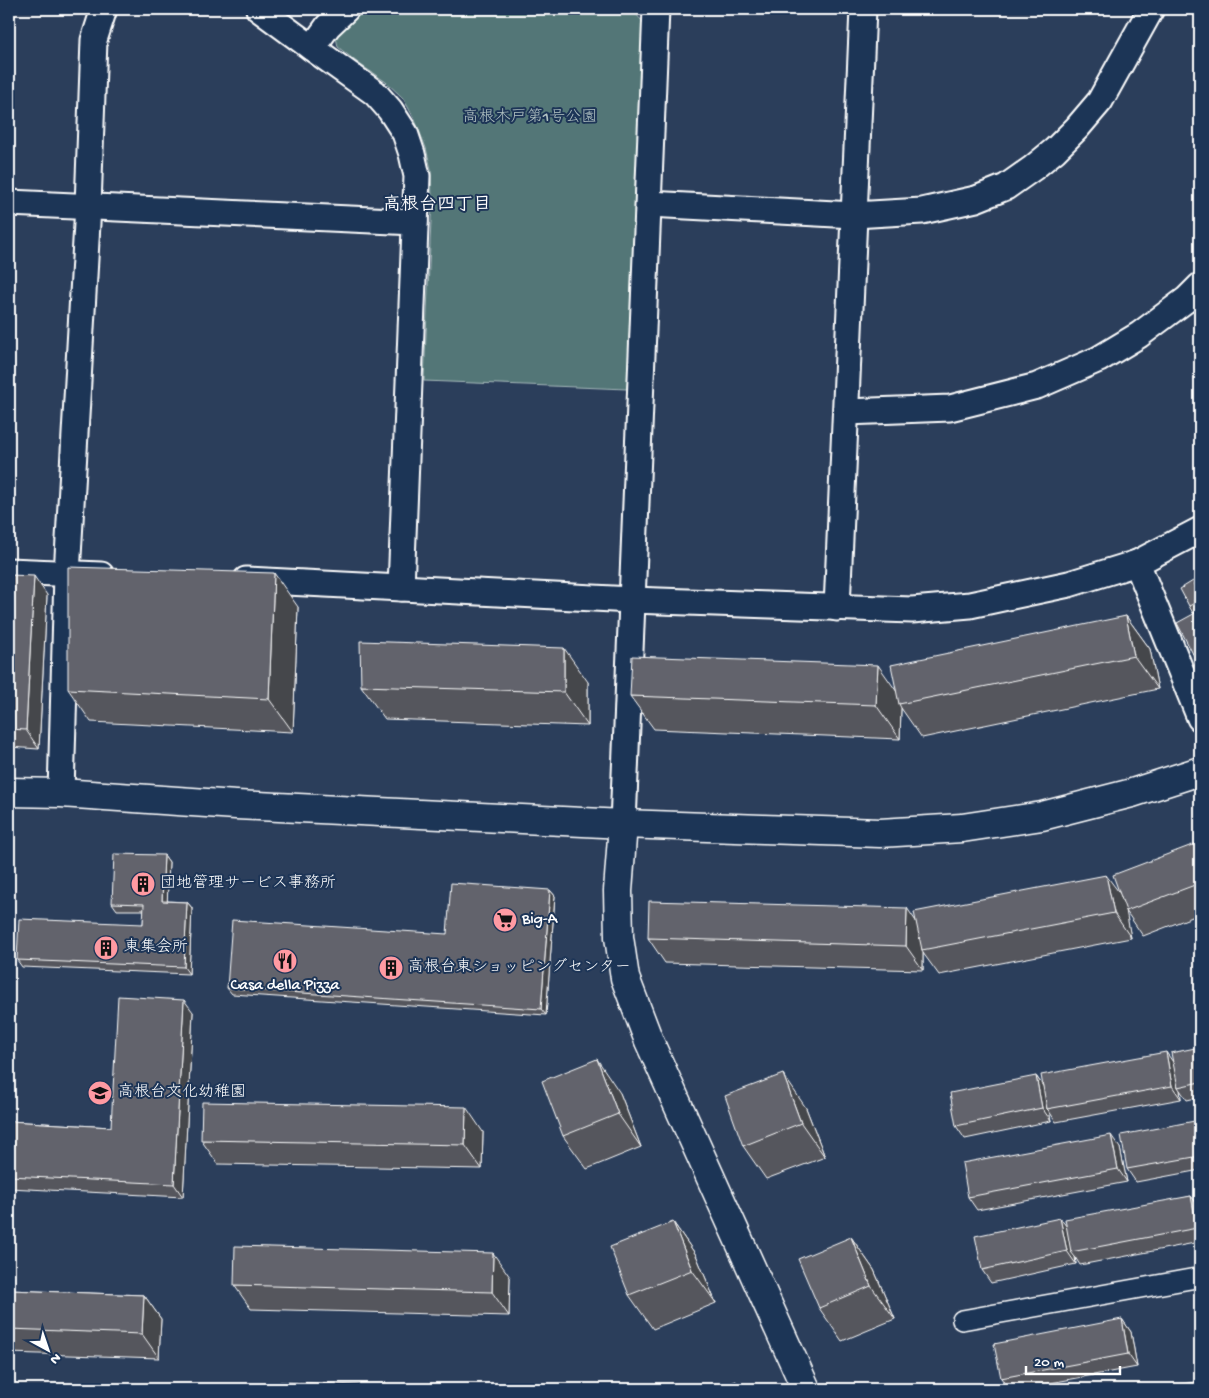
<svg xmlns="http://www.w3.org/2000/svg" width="1209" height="1398" viewBox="0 0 1209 1398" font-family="'Gochi Hand','Klee One',sans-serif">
<rect width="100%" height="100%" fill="#2b3e5b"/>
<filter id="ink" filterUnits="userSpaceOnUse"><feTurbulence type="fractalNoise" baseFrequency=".02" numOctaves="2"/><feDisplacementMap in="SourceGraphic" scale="10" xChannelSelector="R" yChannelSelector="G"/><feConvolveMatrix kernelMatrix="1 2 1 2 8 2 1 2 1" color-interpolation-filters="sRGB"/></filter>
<g filter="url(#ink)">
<polygon fill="#527677" stroke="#a8babb" points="365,9 560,9 634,12 643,22 627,389 424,381 432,199 431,169 426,148 415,120 403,98 386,82 358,63 338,47 335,32 355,14"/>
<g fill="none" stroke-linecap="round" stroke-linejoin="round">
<defs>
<polyline id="pedestrian" points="962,1320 1196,1278"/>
<g id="minor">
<polyline points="259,9 312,48 375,93 390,110 405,133 412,154 417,176 401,588"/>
<polyline points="312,48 328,26 346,9"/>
<polyline points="9,203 415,222"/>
<polyline points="649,204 854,215 922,211 976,199 1006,187 1033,168 1055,150 1077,128 1100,101 1151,9"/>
<polyline points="846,412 950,408 1037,386 1099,359 1139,335 1187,299 1200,286"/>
<polyline points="1137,563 1200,718"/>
<polyline points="9,571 101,575"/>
<polyline points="246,580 632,600 912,610 970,605 1069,584 1137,563 1200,530"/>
<polyline points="837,608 863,9"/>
<polyline points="61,793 67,574 88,206 94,40 104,9"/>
<polyline points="623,824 656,9"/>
</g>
<g id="tertiary">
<polyline points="9,792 61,793 236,805 623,824 880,833 962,828 1042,816 1132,793 1200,771"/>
<polyline points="623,824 618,891 619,937 625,978 649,1041 806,1389"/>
</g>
</defs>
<use href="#pedestrian" stroke="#fff" stroke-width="22"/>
<use href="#minor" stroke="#fff" stroke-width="29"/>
<use href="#tertiary" stroke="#fff" stroke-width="31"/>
<use href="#pedestrian" stroke="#1d3557" stroke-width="19"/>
<use href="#minor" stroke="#1d3557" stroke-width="25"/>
<use href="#tertiary" stroke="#1d3557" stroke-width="28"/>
</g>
<g fill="#54565d" stroke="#fff">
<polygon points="9,575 47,595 39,749 9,747"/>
<polygon points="1198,588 1200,593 1200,664 1193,654 1199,611 1199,610 1193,613 1189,606"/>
<polygon points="298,607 293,732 91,722 68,689"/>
<polygon points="1126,616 1150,649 1158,689 922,738 901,708 900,739 654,729 630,696 896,691"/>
<polygon points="588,682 588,726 385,719 361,686"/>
<polygon points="1200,842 1200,914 1143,936 1126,911 1125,908 1131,938 939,975 923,953 923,970 665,963 648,938 916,921 1120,894"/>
<polygon points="164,855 169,862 167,901 187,902 192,908 189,974 22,967 17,960 143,924 144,910 117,910 112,903"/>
<polygon points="550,890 555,896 546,1015 232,994 227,988 447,934"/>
<polygon points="193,1012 183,1197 9,1188 9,1121 111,1127"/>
<polygon points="1200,1047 1200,1097 1187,1100 1180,1090 1181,1099 1056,1122 1049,1111 1051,1121 965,1139 956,1126 1036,1076 1044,1087 1173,1062"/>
<polygon points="620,1093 641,1147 587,1169 563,1136"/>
<polygon points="806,1108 825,1157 766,1179 743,1146"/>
<polygon points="1200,1120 1200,1170 1136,1182 1127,1169"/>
<polygon points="483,1132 482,1169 218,1164 201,1140"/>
<polygon points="1120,1148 1127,1182 977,1210 968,1197"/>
<polygon points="1200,1194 1200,1242 1080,1265 1075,1257 1076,1264 991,1283 982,1270 1067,1227 1191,1196 1197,1204"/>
<polygon points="673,1222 696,1255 716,1303 653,1329 629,1295"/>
<polygon points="851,1237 874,1270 895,1319 842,1341 819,1308"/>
<polygon points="510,1277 509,1316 251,1309 234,1285"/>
<polygon points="9,1290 144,1295 161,1319 159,1358 9,1353"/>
<polygon points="1122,1319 1131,1332 1137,1367 1018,1389 1009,1389 1001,1378"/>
</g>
<g fill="#45464c" stroke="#fff">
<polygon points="274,573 298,607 293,732 269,699"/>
<polygon points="34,576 47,595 39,749 26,730"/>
<polygon points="1126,616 1150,649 1158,689 1134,656"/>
<polygon points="564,648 588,682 588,726 564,692"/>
<polygon points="878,665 902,699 899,704 901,708 900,739 876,705"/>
<polygon points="164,855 169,862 167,907 162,901"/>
<polygon points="1106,875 1124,899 1131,938 1114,913"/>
<polygon points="550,890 555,896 546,1015 541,1009"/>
<polygon points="187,902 192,908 189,974 184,967"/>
<polygon points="907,908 924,933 922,950 923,953 923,970 906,946"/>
<polygon points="184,1000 193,1012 183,1197 174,1184"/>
<polygon points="1166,1052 1175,1065 1178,1087 1180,1090 1181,1099 1172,1086"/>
<polygon points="597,1059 620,1093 641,1147 618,1114"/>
<polygon points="783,1074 806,1108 825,1157 801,1123"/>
<polygon points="1036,1076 1045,1089 1047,1109 1049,1111 1051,1121 1042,1108"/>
<polygon points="466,1107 483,1132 482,1169 465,1145"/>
<polygon points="1111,1135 1120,1148 1127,1182 1118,1169"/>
<polygon points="1191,1196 1200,1208 1200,1233 1197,1228"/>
<polygon points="1060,1218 1070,1231 1071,1252 1075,1257 1076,1264 1067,1251"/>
<polygon points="673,1222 696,1255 716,1303 692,1270"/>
<polygon points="851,1237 874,1270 895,1319 871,1286"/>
<polygon points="493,1253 510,1277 509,1316 492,1292"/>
<polygon points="144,1295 161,1319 159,1358 142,1334"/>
<polygon points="1122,1319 1131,1332 1137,1367 1128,1354"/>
</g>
<g fill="#62646c" stroke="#fff">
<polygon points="68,567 274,573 269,699 68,689"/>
<polygon points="9,575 34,576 26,730 9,729"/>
<polygon points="1193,581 1200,595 1200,597 1194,600 1195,603 1189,606 1180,589"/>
<polygon points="1200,597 1200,650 1193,654 1177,623 1199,611 1194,600"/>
<polygon points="1126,616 1134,656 899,704 891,665"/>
<polygon points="360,641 564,648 564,692 361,686"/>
<polygon points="632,656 878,665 876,705 630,696"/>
<polygon points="1200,842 1200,883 1126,911 1113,875"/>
<polygon points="114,854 164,855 162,901 187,902 184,967 17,960 19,919 143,924 144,904 112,903"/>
<polygon points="1106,875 1114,913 922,950 914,912"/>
<polygon points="451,883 550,890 541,1009 227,988 232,920 447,934"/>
<polygon points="649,901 907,908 906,946 648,938"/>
<polygon points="118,996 184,1000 174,1184 9,1176 9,1121 111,1127"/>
<polygon points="1200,1047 1200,1082 1178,1087 1171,1053"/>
<polygon points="1166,1052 1172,1086 1047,1109 1041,1075"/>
<polygon points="597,1059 618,1114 563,1136 542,1081"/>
<polygon points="783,1074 801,1123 743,1146 725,1096"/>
<polygon points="1036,1076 1042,1108 956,1126 950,1093"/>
<polygon points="202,1102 466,1107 465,1145 201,1140"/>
<polygon points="1200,1120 1200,1156 1127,1169 1121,1135"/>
<polygon points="1111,1135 1118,1169 968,1197 962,1163"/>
<polygon points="1200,1194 1200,1224 1195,1195"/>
<polygon points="1191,1196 1197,1228 1071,1252 1065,1219"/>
<polygon points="1060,1218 1067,1251 982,1270 975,1236"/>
<polygon points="673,1222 692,1270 629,1295 610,1247"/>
<polygon points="851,1237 871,1286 819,1308 798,1259"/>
<polygon points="235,1246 493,1253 492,1292 234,1285"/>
<polygon points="9,1290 144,1295 142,1334 9,1329"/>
<polygon points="1122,1319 1128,1354 1001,1378 994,1344"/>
<polygon points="736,1381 739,1389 716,1389"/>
<polygon points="1200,1381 1200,1389 1154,1389"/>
<polygon points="280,1382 461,1389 280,1389"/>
</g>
</g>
<defs>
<symbol id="building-disc" viewBox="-11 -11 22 22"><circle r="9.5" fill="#ff9aa2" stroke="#1d3557"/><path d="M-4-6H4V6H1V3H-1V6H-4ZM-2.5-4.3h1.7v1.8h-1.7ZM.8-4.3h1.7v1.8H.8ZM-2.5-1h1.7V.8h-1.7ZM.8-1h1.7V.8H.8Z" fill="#111"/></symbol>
<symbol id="supermarket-disc" viewBox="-11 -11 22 22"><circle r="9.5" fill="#ff9aa2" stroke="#1d3557"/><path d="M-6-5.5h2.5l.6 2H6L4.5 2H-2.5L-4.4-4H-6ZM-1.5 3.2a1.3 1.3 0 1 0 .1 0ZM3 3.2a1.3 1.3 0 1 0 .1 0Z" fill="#111"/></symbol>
<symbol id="restaurant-disc" viewBox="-11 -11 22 22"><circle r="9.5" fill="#ff9aa2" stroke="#1d3557"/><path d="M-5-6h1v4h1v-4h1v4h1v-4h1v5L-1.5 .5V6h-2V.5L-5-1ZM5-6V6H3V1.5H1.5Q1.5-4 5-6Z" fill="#111"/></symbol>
<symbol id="school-disc" viewBox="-11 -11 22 22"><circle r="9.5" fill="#ff9aa2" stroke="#1d3557"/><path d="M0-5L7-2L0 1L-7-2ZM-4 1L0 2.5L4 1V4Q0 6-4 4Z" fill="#111"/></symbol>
</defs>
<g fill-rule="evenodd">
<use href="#building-disc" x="129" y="870" width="28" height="28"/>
<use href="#supermarket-disc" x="491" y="906" width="28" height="28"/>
<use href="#building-disc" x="92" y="934" width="28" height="28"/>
<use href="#restaurant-disc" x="271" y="947" width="28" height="28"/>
<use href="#building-disc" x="377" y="954" width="28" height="28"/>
<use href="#school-disc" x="86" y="1079" width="28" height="28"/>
</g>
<g text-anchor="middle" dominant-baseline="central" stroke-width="4" stroke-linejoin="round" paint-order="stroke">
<g font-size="16" fill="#b1c1c2" stroke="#1d3557">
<text x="530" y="118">高根木戸第1号公園</text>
</g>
<g font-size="16" fill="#fff" stroke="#1d3557" text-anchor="start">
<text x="160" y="884">団地管理サービス事務所</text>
<text x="522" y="920">Big-A</text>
<text x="124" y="948">東集会所</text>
<text x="408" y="968">高根台東ショッピングセンター</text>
<text x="285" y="986" text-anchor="middle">Casa della Pizza</text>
<text x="118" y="1093">高根台文化幼稚園</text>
</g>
<g font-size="18" font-weight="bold" fill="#fff" stroke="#1d3557">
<text x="437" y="205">高根台四丁目</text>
</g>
</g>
<rect width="1209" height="1398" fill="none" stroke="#1d3557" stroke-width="30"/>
<rect x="15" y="15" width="1179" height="1368" fill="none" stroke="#fff" stroke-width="2" filter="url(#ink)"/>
<g transform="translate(48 1350) rotate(140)" stroke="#1d3557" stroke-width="4" paint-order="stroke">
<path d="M0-4L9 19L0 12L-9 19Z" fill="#ffffff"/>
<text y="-8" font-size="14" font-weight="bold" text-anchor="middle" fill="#ffffff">N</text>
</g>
<path d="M1026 1366v8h94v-8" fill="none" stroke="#ffffff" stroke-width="2.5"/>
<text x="1034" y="1366" font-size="15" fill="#ffffff" stroke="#1d3557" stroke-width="4" paint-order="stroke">20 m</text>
</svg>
